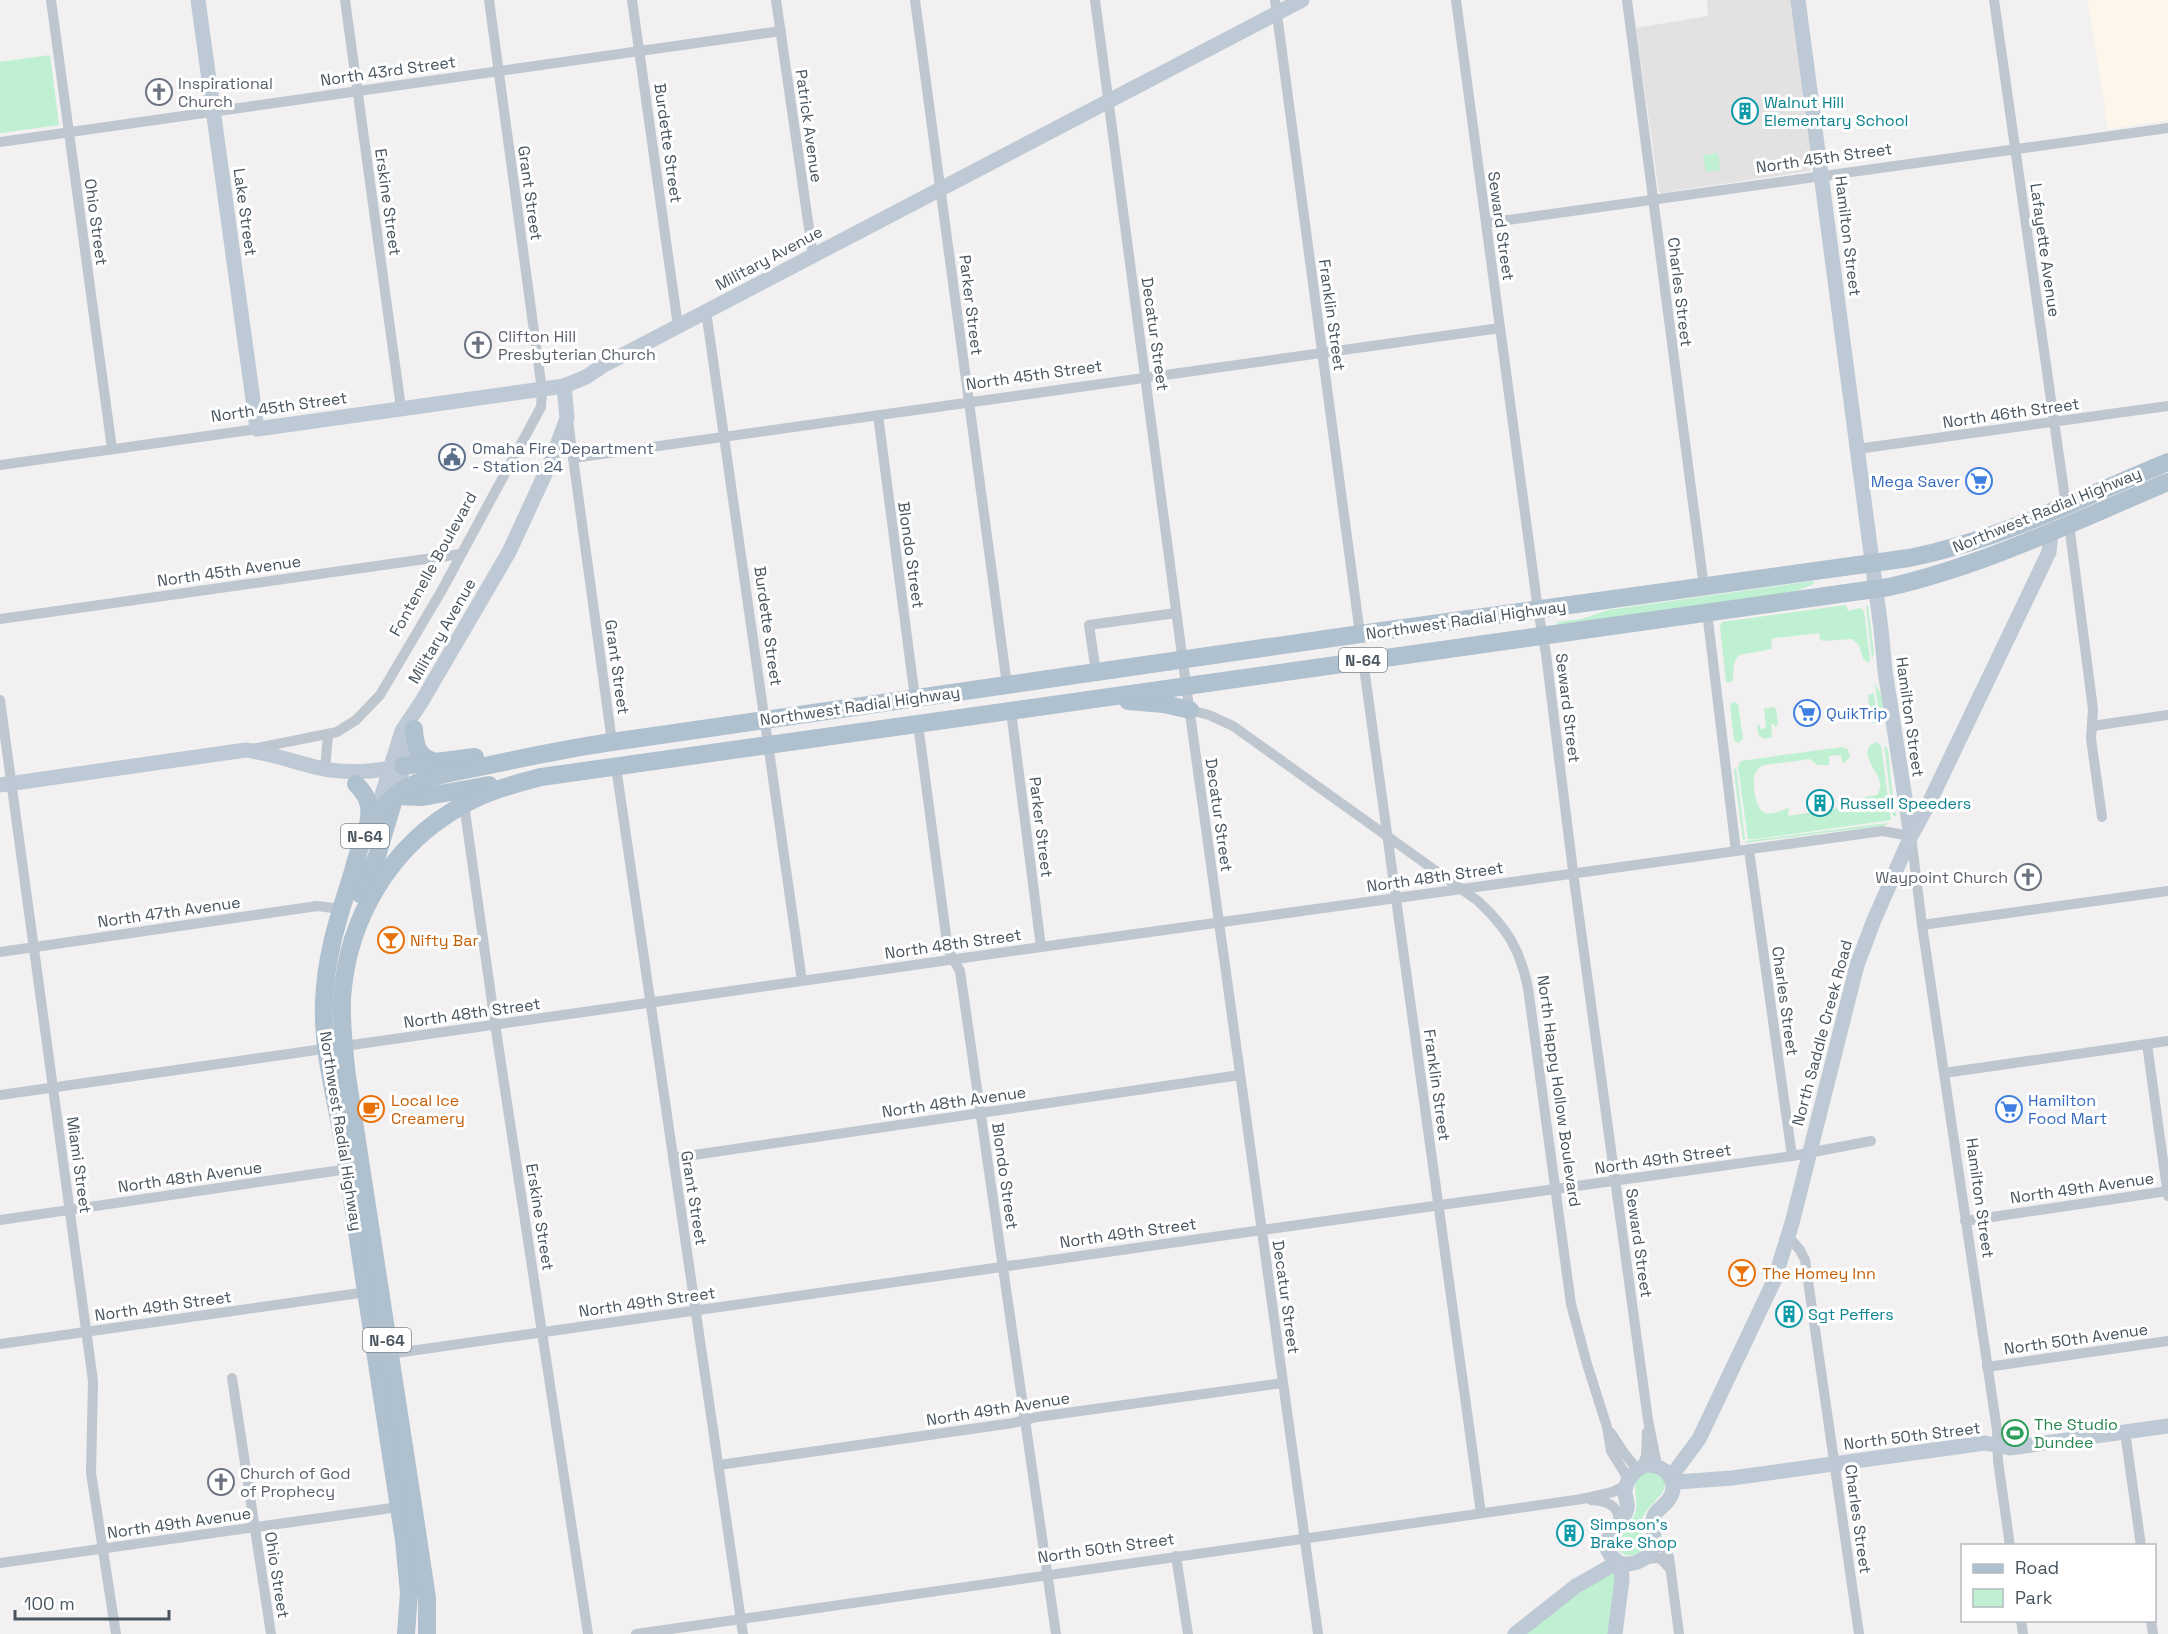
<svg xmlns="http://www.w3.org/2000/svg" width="2168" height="1634" viewBox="0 0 2168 1634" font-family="'Space Grotesk',sans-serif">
<rect width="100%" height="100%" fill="#f2f0f0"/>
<polygon fill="#fcf7ea" points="2088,0 2168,0 2168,120 2108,129"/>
<polygon fill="#e3e1e2" points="1707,0 1791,0 1812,166 1810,171 1661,193 1659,192 1636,28 1708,16"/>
<g fill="#bef0d1">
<polygon points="50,55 59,125 0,133 0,62"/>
<polygon points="1718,153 1720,170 1706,172 1703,155"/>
<polygon points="1813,581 1814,584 1791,593 1558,625 1557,622 1582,619 1608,610"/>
<path d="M1846 605 1848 611 1860 608 1864 611 1870 659 1869 663 1863 659 1859 645 1852 639 1823 641 1820 639 1819 633 1775 638 1771 640 1772 649 1739 655C1731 663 1735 674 1732 682H1726L1720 626 1722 622Z"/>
<polygon points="1866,605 1868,606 1874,653 1872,659"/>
<path d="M1875 684C1883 694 1885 709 1880 721Z"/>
<polygon points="1874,693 1878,721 1876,724 1871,722 1868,695"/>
<polygon points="1734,702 1738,704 1743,739 1739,743 1735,742 1734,740 1730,704"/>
<polygon points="1773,707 1776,709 1778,724 1775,727 1774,724 1771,724 1772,737 1765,739 1759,736 1757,726 1759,724 1760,729 1766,728 1764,709"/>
<path d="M1877 742 1881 746 1891 820 1756 839H1748L1738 767 1741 761 1842 747 1848 749 1850 757 1844 763 1842 762 1841 755 1829 756V765H1817L1810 759 1764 765C1760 767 1758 768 1756 772 1751 780 1755 809 1765 813 1772 815 1782 810 1789 808L1788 816 1847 807 1846 801 1877 795C1890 777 1859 762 1870 745Z"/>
<polygon points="1884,745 1888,750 1894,809 1897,816 1893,816"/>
<polygon points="1736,767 1745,839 1743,840 1734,772"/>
<polygon points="1887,823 1887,825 1745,843 1746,841"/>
<path d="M1649 1472C1686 1483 1648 1502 1643 1517 1639 1530 1648 1540 1640 1553 1634 1555 1628 1557 1622 1553 1605 1539 1631 1525 1635 1514 1639 1502 1633 1491 1636 1481L1639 1476Z"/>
<polygon points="1618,1568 1608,1634 1525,1634 1601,1573"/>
</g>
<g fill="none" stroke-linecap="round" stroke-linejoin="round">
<g stroke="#bec7cf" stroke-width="10">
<polyline points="51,0 112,449"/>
<polyline points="345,0 401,408"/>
<polyline points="632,0 678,326"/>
<polyline points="776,0 813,256"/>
<polyline points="915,0 1007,685"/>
<polyline points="1095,0 1186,685 1318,1634"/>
<polyline points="1275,0 1360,634"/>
<polyline points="1456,0 1538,610 1546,654 1575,887 1648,1420 1657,1465"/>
<polyline points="1627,0 1704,587"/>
<polyline points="1994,0 2066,505"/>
<polyline points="0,142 781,31"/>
<polyline points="1486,223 2168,128"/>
<polyline points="706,311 802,981"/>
<polyline points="878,415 915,698"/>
<polyline points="568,421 612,742"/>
<polyline points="1857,449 2168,406"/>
<polyline points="573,458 1500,328"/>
<polyline points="0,465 257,429"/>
<polyline points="2069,524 2093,709 2091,739 2102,817"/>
<polyline points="1707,612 1736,851"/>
<polyline points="0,619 461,554"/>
<polyline points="1363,660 1481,1513"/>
<polyline points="1096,672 1089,625 1176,613"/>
<polyline points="0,700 93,1381 91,1473 116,1634"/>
<path d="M1190 710 1209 715 1233 726 1478 901C1507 928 1520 949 1528 988L1571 1304 1587 1364 1607 1427 1611 1451 1629 1480"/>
<polyline points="1011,711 1041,947"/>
<polyline points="918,724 948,950 960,971 1056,1634"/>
<polyline points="2092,726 2168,715"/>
<polyline points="252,749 337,732 356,720 380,695 442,590 541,407 542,390 489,0"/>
<polyline points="616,767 743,1634"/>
<polyline points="325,769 328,735"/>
<polyline points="464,804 495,1024 588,1634"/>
<polyline points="1749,850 1792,1156"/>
<polyline points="1922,925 2168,891"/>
<polyline points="0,952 317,906 341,909"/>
<polyline points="2147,1044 2168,1196"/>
<polyline points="1944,1073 2168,1041"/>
<polyline points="0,1095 1041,947 1882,831 1911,836 1922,925 1997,1430 1998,1461 2010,1546"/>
<polyline points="673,1158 1240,1075"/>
<polyline points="0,1220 348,1169"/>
<polyline points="1965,1221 2168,1191"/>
<polyline points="1788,1236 1800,1250 1805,1260 1859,1634"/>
<polyline points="0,1344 367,1292"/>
<polyline points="389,1354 1262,1230 1792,1156 1871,1141"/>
<polyline points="1987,1367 2168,1341"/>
<polyline points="232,1378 271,1634"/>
<polyline points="2125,1432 2141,1546"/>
<polyline points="1611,1433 1624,1453 1637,1469"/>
<polyline points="719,1465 1013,1423 1037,1417 1283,1383"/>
<polyline points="1642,1466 1646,1456 1647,1432"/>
<path d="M1591 1500C1606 1501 1618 1504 1619 1521"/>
<polyline points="1654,1540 1667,1552 1669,1557 1679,1634"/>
<polyline points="1176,1556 1188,1634"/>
<polyline points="1644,1559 1660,1558 1670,1569"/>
<polyline points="0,1563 399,1507"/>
<polyline points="2021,1620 2023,1634"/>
<polyline points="2151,1620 2153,1634"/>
<polyline points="636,1634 1582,1499 1613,1492 1626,1485"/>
</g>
<g stroke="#bdc9d4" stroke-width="15">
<polyline points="198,0 257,429 564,386 586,377 604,365 1302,0"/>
<polyline points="1798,0 1881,629 1885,671 1911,836"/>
<path d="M0 785 246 750C275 754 296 763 324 769 349 774 375 771 400 767"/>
<polyline points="389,794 395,796 414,730"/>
<polyline points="376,814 402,731 422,701 509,552 552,459 567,418 564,386"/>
<path d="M1647 1465C1665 1465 1681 1481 1669 1499 1665 1506 1657 1509 1654 1516 1651 1524 1654 1531 1654 1539 1654 1558 1637 1565 1621 1564 1590 1544 1618 1530 1626 1512 1629 1506 1626 1500 1625 1493 1625 1480 1635 1469 1647 1465Z"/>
<polyline points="1670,1478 1699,1439 1774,1281 1792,1223 1857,965 1874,920 1911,836 1928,805 2049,552 2051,532"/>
<polyline points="1672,1481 1677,1482 1732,1478 1985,1443 2010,1448 2168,1426"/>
<polyline points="1515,1634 1576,1586 1618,1562"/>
<polyline points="1615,1634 1622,1580 1621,1564"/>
</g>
<g stroke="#afc0cf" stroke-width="18">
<polyline points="1128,701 1164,704 1190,710"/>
<path d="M414 729C415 746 418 758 436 762"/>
<polyline points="403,766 475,757"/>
<path d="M356 784C370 798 372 810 367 828"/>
<polyline points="360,894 377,856 395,796 423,797 489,785"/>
<path d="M406 1634 409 1593 404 1540C384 1416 366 1290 347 1165 340 1112 322 1058 324 1003 325 961 337 921 350 881 355 866 358 849 365 834 372 820 384 805 396 795 419 776 456 772 485 766 527 757 570 748 612 742L1360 634 1909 558C2000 540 2083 497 2168 462"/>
<path d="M427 1634V1598L413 1505 347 1076C344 1051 341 1025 342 999 347 917 392 844 463 805 487 791 515 784 541 777L1889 587C1986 565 2077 520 2168 482"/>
</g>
</g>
<defs>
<symbol id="church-ring" viewBox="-11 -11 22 22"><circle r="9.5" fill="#fff" stroke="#6b7280" stroke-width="1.5"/><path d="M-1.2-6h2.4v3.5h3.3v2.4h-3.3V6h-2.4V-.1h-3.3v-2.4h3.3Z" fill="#6b7280"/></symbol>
<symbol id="building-ring" viewBox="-11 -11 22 22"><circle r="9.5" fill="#fff" stroke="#0f9aa8" stroke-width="1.5"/><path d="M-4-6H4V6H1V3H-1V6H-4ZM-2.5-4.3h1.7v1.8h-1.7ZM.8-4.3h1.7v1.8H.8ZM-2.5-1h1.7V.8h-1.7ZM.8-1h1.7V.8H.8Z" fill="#0f9aa8"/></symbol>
<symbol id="civic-ring" viewBox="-11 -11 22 22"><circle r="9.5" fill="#fff" stroke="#5c6f8a" stroke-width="1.5"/><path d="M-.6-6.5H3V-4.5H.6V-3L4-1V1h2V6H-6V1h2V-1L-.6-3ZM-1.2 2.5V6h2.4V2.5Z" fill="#5c6f8a"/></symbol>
<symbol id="supermarket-ring" viewBox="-11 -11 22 22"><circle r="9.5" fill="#fff" stroke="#3f7fe0" stroke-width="1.5"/><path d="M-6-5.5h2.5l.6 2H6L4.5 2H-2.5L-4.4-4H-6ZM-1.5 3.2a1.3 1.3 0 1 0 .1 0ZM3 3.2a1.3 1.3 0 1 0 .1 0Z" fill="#3f7fe0"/></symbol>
<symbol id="bar-ring" viewBox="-11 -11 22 22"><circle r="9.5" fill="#fff" stroke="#e8710a" stroke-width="1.5"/><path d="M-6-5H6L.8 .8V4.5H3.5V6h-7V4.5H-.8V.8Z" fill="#e8710a"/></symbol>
<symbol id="cafe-ring" viewBox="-11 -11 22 22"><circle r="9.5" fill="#fff" stroke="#e8710a" stroke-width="1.5"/><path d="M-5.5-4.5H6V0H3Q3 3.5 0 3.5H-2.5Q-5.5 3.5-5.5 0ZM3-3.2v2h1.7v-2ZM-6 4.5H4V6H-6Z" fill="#e8710a"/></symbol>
<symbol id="stadium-ring" viewBox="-11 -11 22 22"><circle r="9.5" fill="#fff" stroke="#2e9e5b" stroke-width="1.5"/><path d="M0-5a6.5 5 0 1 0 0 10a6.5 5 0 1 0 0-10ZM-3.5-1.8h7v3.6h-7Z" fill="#2e9e5b"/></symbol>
</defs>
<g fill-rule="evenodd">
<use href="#church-ring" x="144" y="77" width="30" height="30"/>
<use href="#building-ring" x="1730" y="96" width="30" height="30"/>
<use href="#church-ring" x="463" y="330" width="30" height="30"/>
<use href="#civic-ring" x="437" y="442" width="30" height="30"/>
<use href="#supermarket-ring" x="1964" y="466" width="30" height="30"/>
<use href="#supermarket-ring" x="1792" y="698" width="30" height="30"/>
<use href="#building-ring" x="1805" y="788" width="30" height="30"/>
<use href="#church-ring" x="2013" y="862" width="30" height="30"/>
<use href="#bar-ring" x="376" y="925" width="30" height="30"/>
<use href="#cafe-ring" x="356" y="1094" width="30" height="30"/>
<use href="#supermarket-ring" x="1994" y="1094" width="30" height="30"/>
<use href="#bar-ring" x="1727" y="1258" width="30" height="30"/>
<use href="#building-ring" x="1774" y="1299" width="30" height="30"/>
<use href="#stadium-ring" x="2000" y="1418" width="30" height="30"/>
<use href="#church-ring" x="206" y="1467" width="30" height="30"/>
<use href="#building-ring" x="1555" y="1518" width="30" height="30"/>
</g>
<g text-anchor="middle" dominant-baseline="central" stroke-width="6" stroke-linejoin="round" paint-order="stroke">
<g fill="#fff" stroke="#7f878e" stroke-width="1.5">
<rect x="1339" y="648" width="48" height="24" rx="4.5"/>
<rect x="341" y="824" width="48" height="24" rx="4.5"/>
<rect x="363" y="1328" width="48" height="24" rx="4.5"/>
</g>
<g font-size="15" font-weight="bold" fill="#48545e">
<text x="1363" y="660">N-64</text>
<text x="365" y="836">N-64</text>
<text x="387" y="1340">N-64</text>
</g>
<g font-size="16" fill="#48545e" stroke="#fff">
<text transform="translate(388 71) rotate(-8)">North 43rd Street</text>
<text transform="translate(809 126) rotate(82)">Patrick Avenue</text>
<text transform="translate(668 143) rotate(82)">Burdette Street</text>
<text transform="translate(1824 158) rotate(-8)">North 45th Street</text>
<text transform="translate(530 193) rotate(82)">Grant Street</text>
<text transform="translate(388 202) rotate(82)">Erskine Street</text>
<text transform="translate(245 212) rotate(82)">Lake Street</text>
<text transform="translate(96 222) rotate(82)">Ohio Street</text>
<text transform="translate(1501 226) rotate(82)">Seward Street</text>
<text transform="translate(1848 236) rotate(83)">Hamilton Street</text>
<text transform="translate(2045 250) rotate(82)">Lafayette Avenue</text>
<text transform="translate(769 258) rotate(-28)">Military Avenue</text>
<text transform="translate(1680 292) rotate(83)">Charles Street</text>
<text transform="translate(971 305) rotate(83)">Parker Street</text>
<text transform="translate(1332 315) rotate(82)">Franklin Street</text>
<text transform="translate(1155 334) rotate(82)">Decatur Street</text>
<text transform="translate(1034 375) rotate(-8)">North 45th Street</text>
<text transform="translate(279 407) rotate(-8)">North 45th Street</text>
<text transform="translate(2011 413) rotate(-8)">North 46th Street</text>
<text transform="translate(2047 510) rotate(-22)">Northwest Radial Highway</text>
<text transform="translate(911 555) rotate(82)">Blondo Street</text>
<text transform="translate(433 564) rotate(-61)">Fontenelle Boulevard</text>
<text transform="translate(229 571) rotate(-8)">North 45th Avenue</text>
<text transform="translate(1466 620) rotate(-8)">Northwest Radial Highway</text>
<text transform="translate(768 626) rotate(82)">Burdette Street</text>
<text transform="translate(442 631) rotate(-60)">Military Avenue</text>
<text transform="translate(617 667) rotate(82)">Grant Street</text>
<text transform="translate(860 706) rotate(-8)">Northwest Radial Highway</text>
<text transform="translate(1568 708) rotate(83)">Seward Street</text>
<text transform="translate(1910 717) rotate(82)">Hamilton Street</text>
<text transform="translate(1219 815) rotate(82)">Decatur Street</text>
<text transform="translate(1041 827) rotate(83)">Parker Street</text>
<text transform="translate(1435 877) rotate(-8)">North 48th Street</text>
<text transform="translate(169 912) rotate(-8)">North 47th Avenue</text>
<text transform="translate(953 944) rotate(-8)">North 48th Street</text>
<text transform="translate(1785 1001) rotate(82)">Charles Street</text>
<text transform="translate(472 1013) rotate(-8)">North 48th Street</text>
<text transform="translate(1822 1033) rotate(-75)">North Saddle Creek Road</text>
<text transform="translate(1437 1085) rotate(82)">Franklin Street</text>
<text transform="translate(1559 1091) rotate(82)">North Happy Hollow Boulevard</text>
<text transform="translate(954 1102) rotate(-8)">North 48th Avenue</text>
<text transform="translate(341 1131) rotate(81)">Northwest Radial Highway</text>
<text transform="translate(1663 1159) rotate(-8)">North 49th Street</text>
<text transform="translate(79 1165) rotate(82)">Miami Street</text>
<text transform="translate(1005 1176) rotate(82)">Blondo Street</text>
<text transform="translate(190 1177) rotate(-8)">North 48th Avenue</text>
<text transform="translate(2082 1188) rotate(-8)">North 49th Avenue</text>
<text transform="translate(694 1198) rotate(81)">Grant Street</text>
<text transform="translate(1980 1198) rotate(82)">Hamilton Street</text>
<text transform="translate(540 1217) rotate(81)">Erskine Street</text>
<text transform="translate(1128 1233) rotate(-8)">North 49th Street</text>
<text transform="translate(1639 1243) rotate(82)">Seward Street</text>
<text transform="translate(1286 1297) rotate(82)">Decatur Street</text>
<text transform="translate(647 1302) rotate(-8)">North 49th Street</text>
<text transform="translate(163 1306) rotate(-8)">North 49th Street</text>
<text transform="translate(2076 1339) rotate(-8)">North 50th Avenue</text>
<text transform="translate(998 1409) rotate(-9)">North 49th Avenue</text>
<text transform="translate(1912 1436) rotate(-7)">North 50th Street</text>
<text transform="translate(1858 1519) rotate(82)">Charles Street</text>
<text transform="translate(179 1523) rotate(-8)">North 49th Avenue</text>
<text transform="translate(1106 1548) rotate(-8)">North 50th Street</text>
<text transform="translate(277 1575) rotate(81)">Ohio Street</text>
</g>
<g font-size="16" fill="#5b616d" stroke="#fff" text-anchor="start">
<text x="178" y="83">Inspirational<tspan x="178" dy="18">Church</tspan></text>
<text x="498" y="336">Clifton Hill<tspan x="498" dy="18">Presbyterian Church</tspan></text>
<text x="2008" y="877" text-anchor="end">Waypoint Church</text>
<text x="240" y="1473">Church of God<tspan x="240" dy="18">of Prophecy</tspan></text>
</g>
<g font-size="16" fill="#0d838f" stroke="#fff" text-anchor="start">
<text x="1764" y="102">Walnut Hill<tspan x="1764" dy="18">Elementary School</tspan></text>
<text x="1840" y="803">Russell Speeders</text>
<text x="1808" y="1314">Sgt Peffers</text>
<text x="1590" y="1524">Simpson's<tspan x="1590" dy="18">Brake Shop</tspan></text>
</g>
<g font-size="16" fill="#4e5e75" stroke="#fff" text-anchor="start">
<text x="472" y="448">Omaha Fire Department<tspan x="472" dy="18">- Station 24</tspan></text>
</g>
<g font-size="16" fill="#366cbe" stroke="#fff" text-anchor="start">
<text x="1960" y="481" text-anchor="end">Mega Saver</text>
<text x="1826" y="713">QuikTrip</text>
<text x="2028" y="1100">Hamilton<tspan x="2028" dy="18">Food Mart</tspan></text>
</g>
<g font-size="16" fill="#c56008" stroke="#fff" text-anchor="start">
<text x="410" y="940">Nifty Bar</text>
<text x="391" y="1100">Local Ice<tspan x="391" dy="18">Creamery</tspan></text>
<text x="1762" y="1273">The Homey Inn</text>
</g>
<g font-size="16" fill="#27864d" stroke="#fff" text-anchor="start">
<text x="2034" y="1424">The Studio<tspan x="2034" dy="18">Dundee</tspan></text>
</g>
</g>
<rect x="1961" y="1544" width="195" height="78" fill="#ffffff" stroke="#b6bbbf" stroke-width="1.5"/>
<rect x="1973" y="1564" width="30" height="9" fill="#afc0cf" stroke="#b6bbbf" stroke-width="1.5"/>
<text x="2015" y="1574" font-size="18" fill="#48545e">Road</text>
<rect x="1973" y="1589" width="30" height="18" fill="#bef0d1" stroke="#b6bbbf" stroke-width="1.5"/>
<text x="2015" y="1604" font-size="18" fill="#48545e">Park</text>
<path d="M15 1610v9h154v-9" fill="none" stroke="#48545e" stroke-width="3"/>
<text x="24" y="1610" font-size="18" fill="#48545e" stroke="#ffffff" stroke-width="4.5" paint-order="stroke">100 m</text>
</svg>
